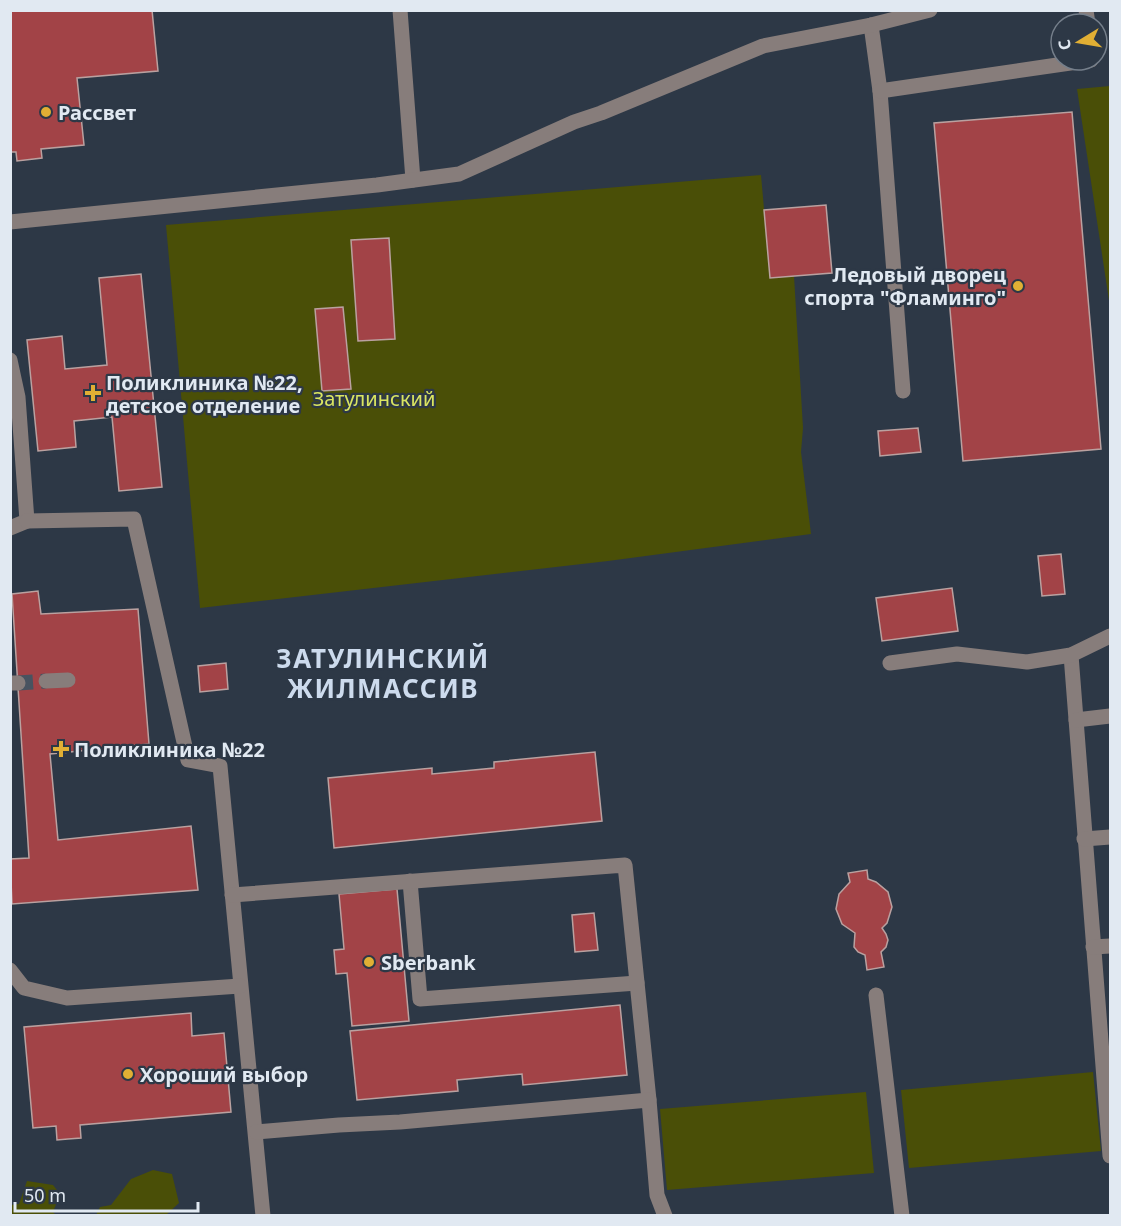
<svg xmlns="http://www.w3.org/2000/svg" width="1121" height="1226" viewBox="0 0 1121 1226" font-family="'Noto Sans',sans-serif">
<rect width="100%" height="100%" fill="#2d3846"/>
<g fill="#4a4f07">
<polygon points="1110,86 1110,307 1077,89"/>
<polygon points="761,175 770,277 794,276 803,428 801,452 811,534 608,561 200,608 166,225"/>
<polygon points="1093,1072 1101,1151 909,1168 901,1090"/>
<polygon points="866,1092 874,1173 667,1190 660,1109"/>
<polygon points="153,1170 172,1174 179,1203 166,1215 96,1215 100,1207 111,1205 131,1179"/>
<polygon points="27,1181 53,1185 60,1194 53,1212 56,1215 11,1215 11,1205 19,1204"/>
</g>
<g fill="#a24347" stroke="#baa1a0" stroke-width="1.5">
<polygon points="10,10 152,10 158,71 77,78 84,145 41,149 42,158 17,161 16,152 10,152"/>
<polygon points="1072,112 1101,449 963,461 934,123"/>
<polygon points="826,205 832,273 770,278 764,210"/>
<polygon points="389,238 395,339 358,341 351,240"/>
<polygon points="141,274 162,487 119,491 112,417 74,421 76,447 38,451 27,340 62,336 65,369 107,365 99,278"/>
<polygon points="343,307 351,389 322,391 315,309"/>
<polygon points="918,428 921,452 880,456 878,431"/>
<polygon points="1061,554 1065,594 1042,596 1038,556"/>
<polygon points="952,588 958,631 882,641 876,598"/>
<polygon points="38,591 41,614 138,609 149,744 50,754 58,840 191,826 198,890 12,904 10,859 29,858 12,594"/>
<polygon points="226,663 228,689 200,692 198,666"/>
<polygon points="595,752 602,821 334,848 328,778 432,768 432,774 494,768 494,762"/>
<polygon points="867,870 868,879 876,882 888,892 892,907 887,923 882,928 886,934 888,940 886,947 881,952 884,967 867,970 865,955 858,952 854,947 855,933 842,924 836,909 839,894 850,882 848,873"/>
<polygon points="397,889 409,1021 352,1026 347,973 336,974 334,950 344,949 339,894"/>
<polygon points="594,913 598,950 575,952 572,915"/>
<polygon points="620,1005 627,1075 523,1085 522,1074 457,1080 458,1091 357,1100 350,1031"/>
<polygon points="191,1013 192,1036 224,1033 231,1112 80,1125 81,1138 68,1139 57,1140 56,1126 33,1128 24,1027"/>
</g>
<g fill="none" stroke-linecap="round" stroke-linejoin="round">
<polyline stroke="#485360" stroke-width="15" stroke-dasharray="15 8" stroke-linecap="butt" points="18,683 46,681"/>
<g stroke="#877d7b" stroke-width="15">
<polyline points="400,10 413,180"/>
<polyline points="1086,10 1088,24"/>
<polyline points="871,25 880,91 903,391"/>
<polyline points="880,91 1091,60"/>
<polyline points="10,222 377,185 459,174 574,122 601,113 763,46 871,25 930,10"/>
<polyline points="10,360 18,397 27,521 10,528"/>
<polyline points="27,521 134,519 188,760 220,766 263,1216"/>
<polyline points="1071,655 1110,1156"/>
<polyline points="890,663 957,654 1027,662 1071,655 1110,636"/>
<polyline points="46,681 68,680"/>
<polyline points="10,683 18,683"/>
<polyline points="1076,720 1110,716"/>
<polyline points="1084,839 1110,837"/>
<polyline points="410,881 420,999 637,983"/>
<polyline points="232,895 625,865 649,1100"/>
<polyline points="1093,947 1110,946"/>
<polyline points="10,970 24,988 67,998 240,986"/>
<polyline points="876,995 902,1216"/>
<polyline points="256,1132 339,1125 400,1122 649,1100 657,1195 665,1216"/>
</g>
</g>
<g fill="#e1af34" stroke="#2d3846" stroke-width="2">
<circle cx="46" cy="112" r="6"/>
<circle cx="1018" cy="286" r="6"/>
<path d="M90 384h6v6h6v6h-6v6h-6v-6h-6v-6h6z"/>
<path d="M58 740h6v6h6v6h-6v6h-6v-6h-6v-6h6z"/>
<circle cx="369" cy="962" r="6"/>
<circle cx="128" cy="1074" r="6"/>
</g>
<g text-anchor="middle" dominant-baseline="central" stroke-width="4.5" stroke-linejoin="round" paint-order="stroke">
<g font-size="20" font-weight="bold" fill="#e1e9f2" stroke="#2d3846" text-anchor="start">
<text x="58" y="112">Рассвет</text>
<text x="1006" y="274" text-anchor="end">Ледовый дворец<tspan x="1006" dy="23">спорта "Фламинго"</tspan></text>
<text x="106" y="382">Поликлиника №22,<tspan x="106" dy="23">детское отделение</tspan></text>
<text x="74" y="749">Поликлиника №22</text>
<text x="381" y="962">Sberbank</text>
<text x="140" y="1074">Хороший выбор</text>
</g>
<g font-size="20" fill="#dae561" stroke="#2d3846">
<text x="374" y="398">Затулинский</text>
</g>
<g font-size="26" font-weight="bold" letter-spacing="1.5" fill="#cddbed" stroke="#2d3846">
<text x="383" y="658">ЗАТУЛИНСКИЙ<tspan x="383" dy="30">ЖИЛМАССИВ</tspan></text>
</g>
</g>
<rect width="1121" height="1226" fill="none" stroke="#e1e9f2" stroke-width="24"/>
<g transform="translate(1079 42) rotate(259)"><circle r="28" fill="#2d3846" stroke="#757f8b" stroke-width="1.5"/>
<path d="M0-4.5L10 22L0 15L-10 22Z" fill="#e1af34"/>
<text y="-9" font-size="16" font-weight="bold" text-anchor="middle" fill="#e1e9f2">С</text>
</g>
<path d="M15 1202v9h183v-9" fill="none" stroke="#e1e9f2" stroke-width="3"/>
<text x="24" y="1202" font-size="18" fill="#e1e9f2" stroke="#2d3846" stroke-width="4.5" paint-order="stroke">50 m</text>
</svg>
